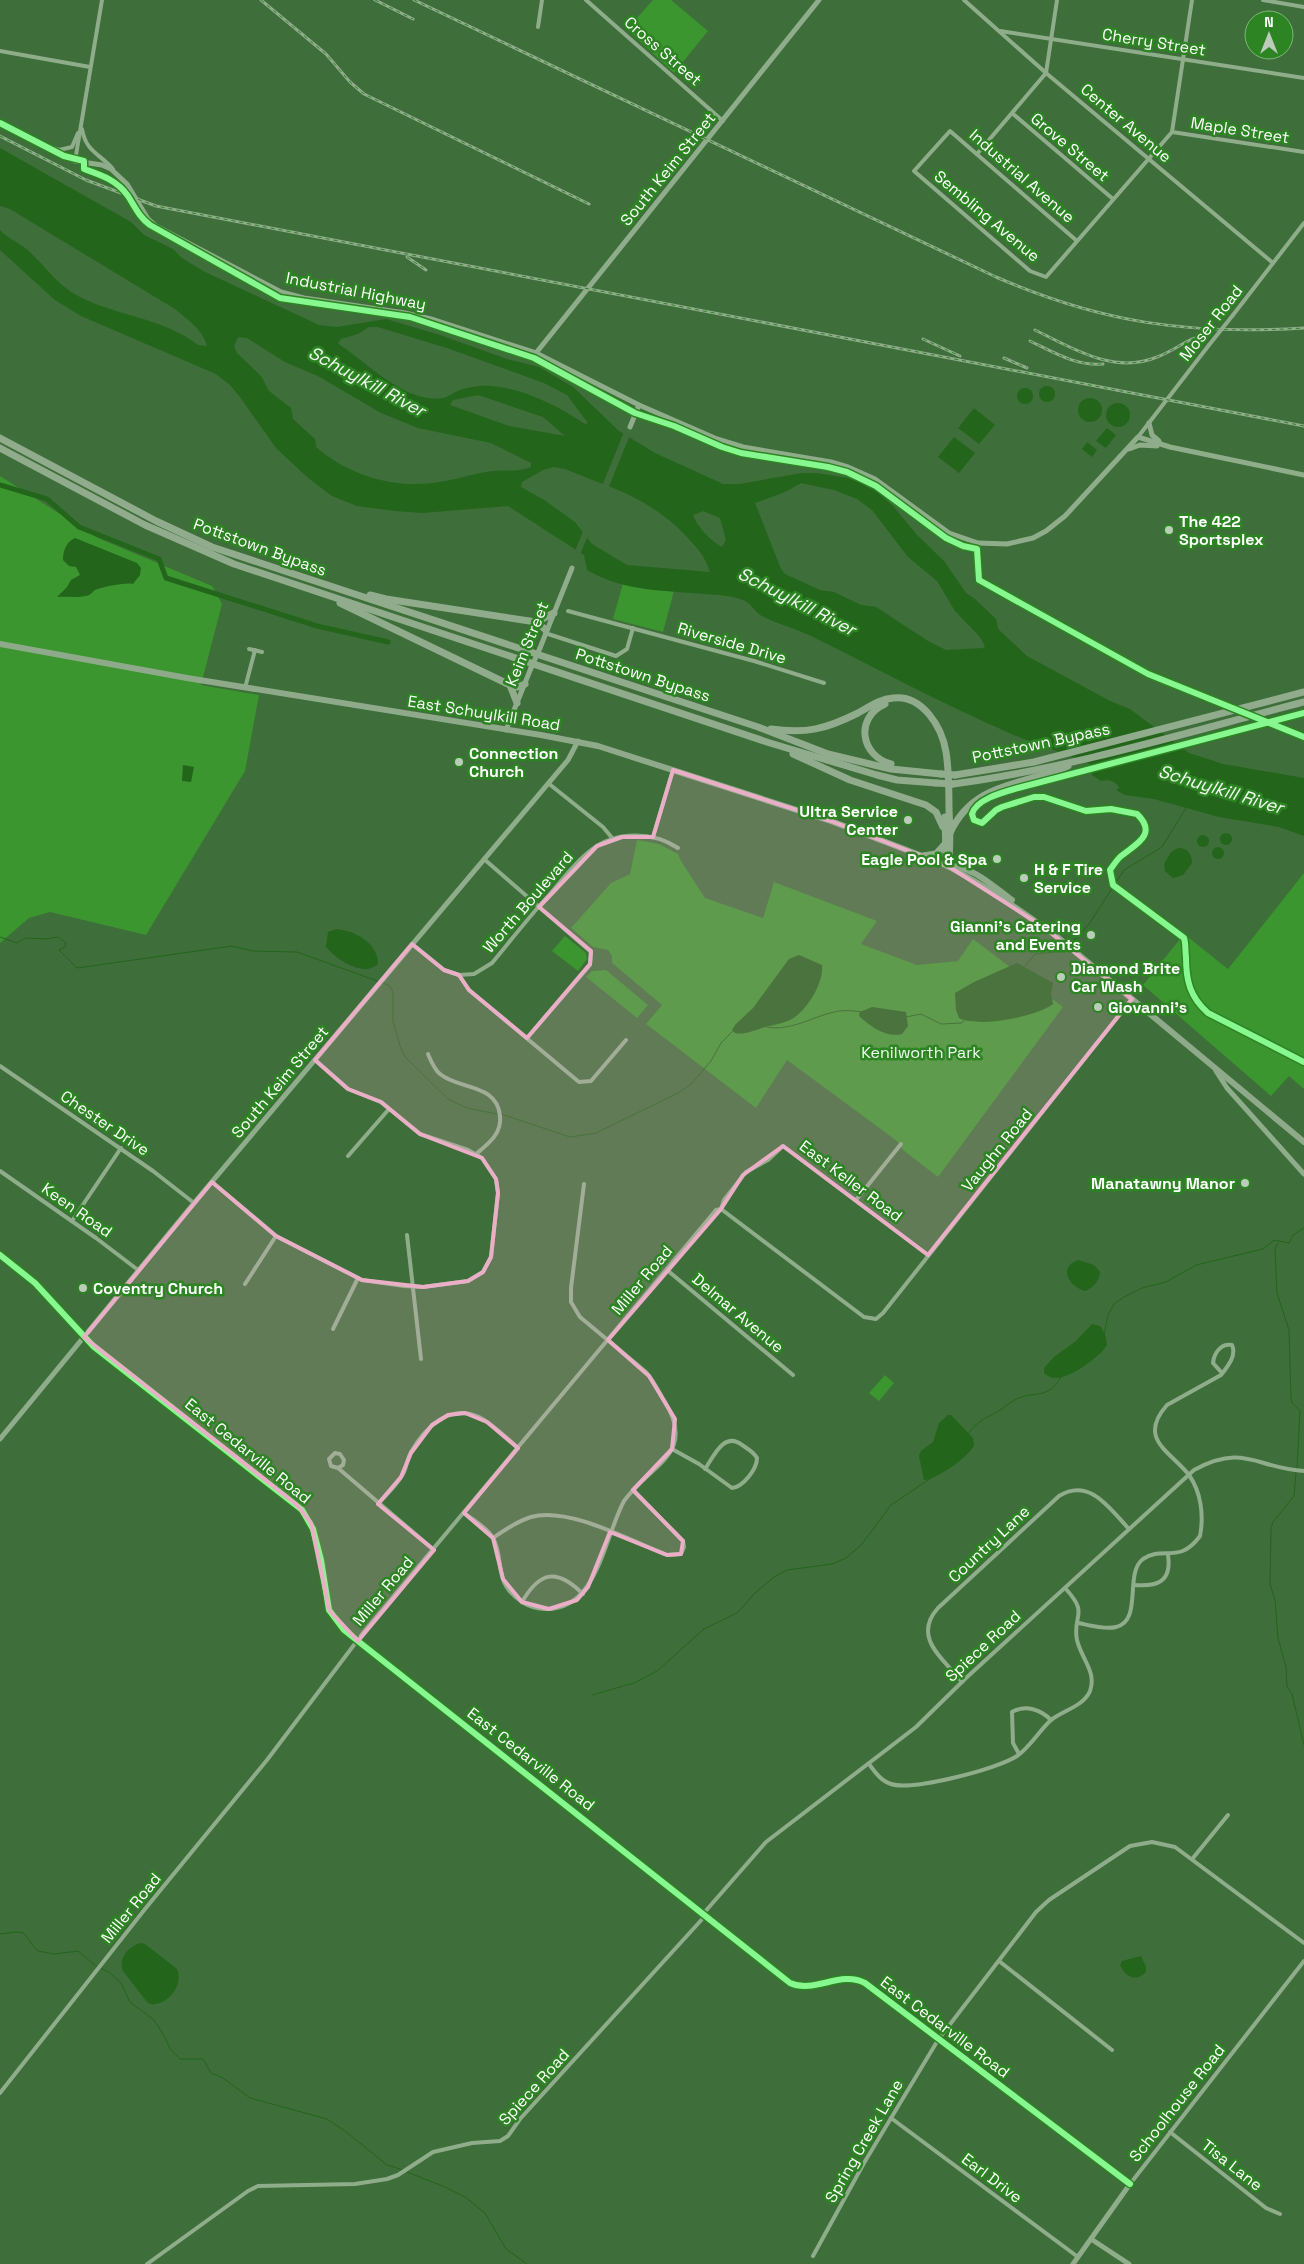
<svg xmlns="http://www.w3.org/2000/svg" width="1304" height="2264" viewBox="0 0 1304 2264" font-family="'Space Grotesk',sans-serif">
<rect width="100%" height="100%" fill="#3e6e39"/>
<g fill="#3b962f">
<polygon points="653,0 671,0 708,31 674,73 627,29"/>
<polygon points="0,476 98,538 212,586 222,604 201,685 259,695 245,771 146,935 50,912 29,918 0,943"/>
<polygon points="623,583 675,587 663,632 613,619"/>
<polygon points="637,840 659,844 678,854 681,861 705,898 763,918 774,882 877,921 861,944 917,965 958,961 973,939 1063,1007 938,1177 903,1150 897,1141 787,1060 756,1108 646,1024 662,1005 612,963 612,956 608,950 593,947 571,928 611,883 630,874"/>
<polygon points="1304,873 1304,1089 1289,1076 1271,1096 1143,985 1184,934 1228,969"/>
<polygon points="565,936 586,953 587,959 578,971 552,951"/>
<polygon points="606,970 648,1005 637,1018 586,977 592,971"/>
<polygon points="885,1375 894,1383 879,1401 869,1393"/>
</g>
<g fill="#23651b" fill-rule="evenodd">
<path d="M0 148 131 222 144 235 173 249 182 258 205 272 319 325 337 327 386 319 440 335 507 359 539 367 573 387 619 431 655 453 723 484H740L802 473H817L848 478 859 482 877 492 893 506 916 534 944 561 966 593 975 599 996 619 998 629 1027 656 1110 701 1130 709 1189 753 1223 764 1304 778V836L1279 827 1219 817 1154 799 1125 795 1116 790 1119 788C1116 781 1109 779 1101 781L1092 775 1093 768 1090 764C1062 752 1033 744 1005 731 939 702 876 668 811 636 795 628 777 624 762 616 755 613 752 604 745 601 733 595 718 595 704 594 662 590 625 592 587 570L584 555 508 506 422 513 395 511 357 506 332 496 307 477 276 448 240 397 230 385 216 374 81 316 55 300 0 250V230C7 238 16 241 25 248 43 262 56 285 78 296 116 316 164 318 198 345L207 346C203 330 188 320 175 309L10 209 0 206ZM369 327H378L450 349 544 383 567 395 588 423 585 424C558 406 523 388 490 386 481 385 469 387 460 390 454 392 449 397 443 398 410 404 374 370 350 352 346 348 341 347 338 343L341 339 358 334ZM238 337 247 338 285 362 318 376 381 413 418 428 491 443 531 463V467C517 473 501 469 486 472 468 475 451 481 433 483 391 488 348 475 316 447L315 439 293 419 291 408 269 391 261 376 237 353 234 346ZM478 395 543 417 565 436 509 426 450 405 453 400ZM553 467 565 469C611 488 649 497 685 535 697 548 704 554 710 572L627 565 592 544 575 522 544 500 521 487 522 482 543 470ZM801 483 834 490 857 499 872 510 908 557 937 581 955 611 979 636 985 646 983 648 946 650 928 641 876 607 861 605 834 592 820 590 785 574 781 569 755 503 785 492ZM703 511 720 518 726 540 722 547C711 541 697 527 693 515Z"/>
<circle cx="1047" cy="394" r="8"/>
<circle cx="1025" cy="396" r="8"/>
<circle cx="1090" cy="410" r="12"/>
<circle cx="1118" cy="415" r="12"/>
<polygon points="974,408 995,425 979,444 958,428"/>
<polygon points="1107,428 1116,435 1106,448 1096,441"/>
<polygon points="954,437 975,453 959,473 938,457"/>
<polygon points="1087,442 1097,450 1092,457 1082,449"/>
<path d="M75 538 137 563 141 568 140 575 133 584C126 582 102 587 95 590 91 593 90 596 85 596 76 598 66 596 57 597L67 587 71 580 80 575 76 567 69 566 63 560C63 551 66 542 75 538Z"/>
<polygon points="183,765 194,767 191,782 182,781"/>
<circle cx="1226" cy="839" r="6"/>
<circle cx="1203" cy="841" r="6"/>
<circle cx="1218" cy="853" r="6"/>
<path d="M1178 848C1187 848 1192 854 1192 863L1183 875 1173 878 1165 871 1164 864 1171 852Z"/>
<path d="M337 929C355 931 378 943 378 964 363 978 336 959 326 947L328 932Z"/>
<path d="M799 955 822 965C824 983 807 1010 792 1019 783 1024 771 1025 762 1028 753 1031 743 1035 735 1033L732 1030 735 1025 753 1008 789 959Z"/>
<path d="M1017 963 1053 983 1051 993 1053 1004C1036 1017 978 1028 959 1018L956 1010 955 993 974 982Z"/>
<path d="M872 1007 906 1012 908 1026 902 1034C886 1038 871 1027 859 1016L860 1012Z"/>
<path d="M1078 1260 1094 1265 1100 1272C1100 1280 1093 1288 1085 1291 1070 1287 1057 1268 1078 1260Z"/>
<path d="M1092 1324 1100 1326 1105 1334 1107 1345C1100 1357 1069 1379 1055 1378 1050 1378 1047 1375 1044 1373V1368L1054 1357 1076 1341Z"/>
<path d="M948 1415H951L973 1438 974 1445C970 1456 936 1480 924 1480L919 1456 921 1451 933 1442 939 1423Z"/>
<path d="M141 1943 145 1944 177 1969C184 1986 167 2006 150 2004L147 2002 123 1971C118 1959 128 1946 141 1943Z"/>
<path d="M1141 1956 1146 1967V1972C1135 1983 1125 1976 1120 1965L1122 1961Z"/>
</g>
<g fill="#3e6e39">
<polygon points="624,432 630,435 608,489 602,486"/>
<polygon points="584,529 588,535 580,555 575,551"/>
</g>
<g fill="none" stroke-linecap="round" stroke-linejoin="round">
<g stroke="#23651b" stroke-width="1">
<polyline points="0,937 17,943 25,938 46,939 58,937 66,943 65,947 59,950 77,968 232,946 252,951 297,952 380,982"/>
<polyline points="1071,944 1089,924 1124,870 1162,847 1186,808"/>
<polyline points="1025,966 1035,954 1065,951 1067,949"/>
<polyline points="383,983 390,986 393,992 393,1021 401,1049 406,1058 448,1099 467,1108 497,1114"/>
<polyline points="906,1017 921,1014 941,1024 962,1023 964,1020"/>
<path d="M767 1027C791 1032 815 1015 839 1011 847 1010 855 1011 862 1012"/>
<polyline points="501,1114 570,1137 596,1133 678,1093 691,1084 711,1061 721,1043 734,1030"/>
<polyline points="1278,1243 1275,1249 1277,1293 1289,1330 1291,1398 1292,1403 1300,1411 1297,1468"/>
<polyline points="1104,1335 1108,1315 1114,1304 1124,1297 1142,1288 1166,1282 1196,1265 1263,1249 1274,1240 1289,1243 1293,1235 1304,1228"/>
<path d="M968 1434C977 1420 989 1417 1002 1409 1007 1405 1012 1401 1019 1398 1037 1391 1049 1399 1061 1377"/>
<polyline points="1296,1472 1294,1496 1273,1522 1271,1528 1270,1584 1275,1600 1278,1638 1286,1667 1287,1687 1292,1694 1304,1745"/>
<polyline points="592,1695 634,1683 657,1671 704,1629 737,1613 755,1593 774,1577 787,1570 832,1564 846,1558 862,1544 891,1505 931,1478"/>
<path d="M0 1934C32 1930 19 1931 38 1951L54 1954 78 1951 97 1967"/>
<polyline points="100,1968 109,1972 121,1983 130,2002 154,2020 165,2037 170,2049 180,2059 203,2059 211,2073 223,2078 250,2098 327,2119 345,2131 387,2165 403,2170"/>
<polyline points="407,2172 445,2187 465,2197 485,2213 506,2249 527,2264"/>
</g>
<polyline stroke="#23651b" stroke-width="5" points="0,485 47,499 79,527 159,559 166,578 317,626 388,642"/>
<g stroke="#8fad8b" stroke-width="4">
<polyline points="586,0 723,121"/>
<polyline points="964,0 1046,73 1273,263"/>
<polyline points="1263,0 1304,7"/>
<polyline points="538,27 542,0"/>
<polyline points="1000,31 1304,78"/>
<polyline points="0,51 90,67"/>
<polyline points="1012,113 1113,199"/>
<path d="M82 129C86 152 99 153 113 169"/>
<polyline points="1172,132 1304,152"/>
<polyline points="53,148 59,150 72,147 78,133"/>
<polyline points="977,154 1046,73 1057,0"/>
<polyline points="75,161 102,0"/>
<polyline points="1077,241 950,131 914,171 1030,271 1046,277 1172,132 1192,0"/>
<polyline points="1233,315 1304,223"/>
<polyline points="1138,437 1209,345"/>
<polyline points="568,611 754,661 824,683"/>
<polyline points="545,633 616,656 627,649 633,628"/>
<polyline points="249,649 262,652"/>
<polyline points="245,688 255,650"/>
<polyline points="548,783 603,827 613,839"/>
<polyline points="653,837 673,770"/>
<polyline points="484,859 591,952 590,965 527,1038"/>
<polyline points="412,944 444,970 459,975 469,990 579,1082 591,1081 626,1040"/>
<path d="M459 975 474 974 492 963C511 940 529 917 549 895 562 880 575 862 591 850 616 831 652 831 678 848"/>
<path d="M428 1054C431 1061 434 1069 440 1074 459 1090 497 1083 500 1116 502 1134 488 1144 476 1154"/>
<polyline points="0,1066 153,1171 194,1203"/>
<polyline points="348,1156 389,1109"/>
<polyline points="0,1171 96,1238 138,1270"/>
<polyline points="212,1182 276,1236 362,1280 404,1286 423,1287 468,1281 483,1272 491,1257 498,1193 496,1179 482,1158 468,1150 420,1134 381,1102 348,1089 315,1060"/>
<polyline points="856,1200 901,1144"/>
<polyline points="721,1209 864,1317 876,1319 883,1313 1132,999"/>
<polyline points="721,1209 724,1200 746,1172 768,1160 783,1146 928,1255"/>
<polyline points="72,1221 121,1148"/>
<polyline points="407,1235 421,1359"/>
<polyline points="667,1270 793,1375"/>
<polyline points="245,1284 276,1236"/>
<polyline points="333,1329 358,1278"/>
<path d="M672 1449 699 1464 732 1488C743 1487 757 1469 757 1458 754 1452 748 1449 742 1445 724 1431 714 1456 705 1469"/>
<polyline points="338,1468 343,1465 344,1460 340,1454 335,1453 329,1459 331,1466 338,1468 434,1550"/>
<path d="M378 1504C387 1494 397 1485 403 1474 407 1467 407 1459 411 1452 425 1428 449 1403 479 1417 493 1424 506 1438 518 1448"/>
<path d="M464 1513C473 1520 488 1528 493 1538 502 1553 497 1571 506 1586 514 1599 528 1608 544 1609 597 1612 604 1538 624 1501 650 1464 697 1455 665 1402 659 1392 654 1381 646 1372L580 1317 571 1302V1288L584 1184"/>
<path d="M493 1538C505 1530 517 1521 531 1517 568 1506 631 1541 667 1555L681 1554 684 1547 683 1541 633 1490"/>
<path d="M1134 1585C1157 1587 1172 1582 1168 1555"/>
<path d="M522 1602C540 1571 557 1568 583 1594"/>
<path d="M1078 1623C1089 1625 1105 1630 1116 1627 1143 1621 1124 1573 1143 1559 1163 1545 1179 1565 1200 1536 1204 1515 1201 1492 1189 1475 1170 1451 1137 1439 1167 1405L1221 1375C1227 1367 1237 1356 1232 1345 1221 1343 1214 1353 1213 1363L1222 1373"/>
<path d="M962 1682C945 1660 911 1638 938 1608L1059 1496C1090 1477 1110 1509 1129 1529"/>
<path d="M1019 1754 1013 1743 1012 1712C1026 1704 1041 1710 1051 1720"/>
<path d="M869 1764C875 1772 881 1781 891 1784 912 1791 998 1769 1017 1756 1030 1747 1039 1731 1051 1720 1062 1711 1084 1706 1090 1691 1097 1672 1081 1658 1077 1640 1072 1614 1090 1615 1065 1588"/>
<polyline points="1193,1858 1228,1815"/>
<path d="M703 1914 766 1842 916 1727 966 1678 1194 1470C1244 1443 1256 1468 1304 1471"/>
<polyline points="999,1961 1112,2050"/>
<polyline points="0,2093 145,1909 267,1760 363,1633 716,1210 721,1209"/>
<polyline points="891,2118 1078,2257"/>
<polyline points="1170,2132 1266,2208 1280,2214"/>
<polyline points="1130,2184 1304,1961"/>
<polyline points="813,2256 864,2163 938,2040 1036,1912 1049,1900 1130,1846 1152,1842 1175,1847 1304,1943"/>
<polyline points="147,2264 248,2191 258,2186 355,2184 387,2179 398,2175 433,2152 472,2143 500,2141 508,2136 520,2119 705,1916"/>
</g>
<g stroke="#8fad8b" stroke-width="5">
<polyline points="0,123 64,156 75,161 102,165 111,169 127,184 148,219 156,226 281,292 304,298 405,313 431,319 536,353 639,405 717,439 743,447 831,462 848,467 875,479 949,533 978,543 1007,544 1033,538 1046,531 1065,516 1138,437 1170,447 1304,475"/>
<polyline points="536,353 819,0"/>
<polyline points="1149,423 1152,435 1159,441"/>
<polyline points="630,427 639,405"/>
<polyline points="1129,449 1140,445 1157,446"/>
<polyline points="540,648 572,568"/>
<polyline points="506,730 531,668"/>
<polyline points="1216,1071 1227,1088 1304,1174"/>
<path d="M0 1255 35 1283 94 1347 302 1510 313 1529 321 1560 329 1610 344 1630 790 1983C815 1994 840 1970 865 1983L1130 2184 1073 2264"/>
<polyline points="0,1439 194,1203 568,760 578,741"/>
<polyline points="1091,2239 1129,2264"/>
</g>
<g stroke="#8eaa8a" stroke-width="6">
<polyline points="0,644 187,678 541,735 598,746 831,821 891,844 948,866 990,890 1045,928"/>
<path d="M948 866C971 865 994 887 1012 900"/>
<polyline points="1043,925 1304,1142"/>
</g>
<g stroke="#90ac8d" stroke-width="7">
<polyline points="0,438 156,521 212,547 758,727 828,754 891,769 941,774"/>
<polyline points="0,448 145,525 234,564 770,743 877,775 897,780 936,783"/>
<polyline points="370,595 386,599 536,622 546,630"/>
<polyline points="340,603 510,685 518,687 525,684"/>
<polyline points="536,622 554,613"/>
<polyline points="510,685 517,703"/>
<path d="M885 704C854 718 861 756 891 764"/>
<path d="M771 729C806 734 826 729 858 713 869 707 880 699 893 698 922 694 942 727 946 752 949 770 949 790 949 809 950 828 951 847 948 866"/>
<polyline points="793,754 850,780 926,805 936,812 943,827"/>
<polyline points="955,775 1034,762 1304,692"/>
<path d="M953 784C1072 768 1188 732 1304 702"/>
<polyline points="945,817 946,856"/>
<path d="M950 833C974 781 1023 786 1068 766"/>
<polyline points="923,856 936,854 944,845"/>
</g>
<defs>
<g id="rail">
<polyline points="261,0 326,54 350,82 364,94 589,204"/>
<polyline points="375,0 413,19"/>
<path d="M414 0 996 277C1102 323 1189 335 1304 328"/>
<polyline points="0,136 86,180 156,206 1304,426"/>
<polyline points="407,257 426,270"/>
<path d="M1035 330C1072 348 1114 375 1157 357 1176 350 1189 337 1209 334"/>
<polyline points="923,339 960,356"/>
<path d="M1030 341C1055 353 1076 366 1103 364"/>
<polyline points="1004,358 1027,368"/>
</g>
</defs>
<use href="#rail" stroke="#90ac8d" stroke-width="3"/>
<use href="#rail" stroke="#2d8423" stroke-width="1" stroke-dasharray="4" stroke-linecap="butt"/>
<polyline stroke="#8fad8b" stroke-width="4" points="1209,345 1233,315"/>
<polyline stroke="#8fad8b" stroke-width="5" points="531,668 540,648"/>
<g stroke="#90ac8d" stroke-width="7">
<polyline points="941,774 955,775"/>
<polyline points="936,783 953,784"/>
</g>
<defs>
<g id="cycleway">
<path d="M0 123 64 156 84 161V169C101 175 117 180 128 196 135 207 139 217 150 225L280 298 410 317 534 358 635 413 674 426 722 447 741 453 828 467 847 472 876 486 946 538 963 546 977 549 979 580 1148 674 1304 737"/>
<path d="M1304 713 1018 788C1004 792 976 799 972 814L974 820 982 823 996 810 1002 807 1034 797H1044L1086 811 1111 809 1137 814C1159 835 1134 845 1120 857 1116 861 1113 866 1110 870L1113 885 1184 938C1186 944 1185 951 1186 957 1186 981 1190 997 1208 1013L1304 1062"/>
<path d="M0 1255 35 1283 94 1347 302 1510 313 1529 321 1560 329 1610 344 1630 790 1983C815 1994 840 1970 865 1983L1130 2184"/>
</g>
</defs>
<use href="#cycleway" stroke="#2d8423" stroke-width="9"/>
<use href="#cycleway" stroke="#87f88f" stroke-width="6"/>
</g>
<path fill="#eaaec6" fill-opacity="0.2" stroke="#eaaec6" stroke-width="4" stroke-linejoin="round" d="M673 770 831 821 948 866 1045 928 1132 999 928 1255 783 1146 743 1175 721 1209 608 1340 649 1376 675 1419 672 1449 633 1490 683 1541 681 1554 667 1555 610 1532 588 1587 577 1600 549 1609 522 1602 503 1579 493 1538 464 1513 518 1448 487 1422 465 1413 448 1415 432 1425 411 1453 401 1477 378 1504 434 1550 358 1641 329 1610 311 1523 297 1505 84 1337 212 1182 276 1236 362 1280 423 1287 468 1281 483 1272 491 1257 498 1193 496 1179 482 1158 420 1134 381 1102 348 1089 315 1060 412 944 444 970 459 975 469 990 527 1038 590 964 591 951 539 907 597 846 622 837H653Z"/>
<g fill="#bbccba" stroke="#2d8423" stroke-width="2">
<circle cx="1169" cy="530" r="5"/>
<circle cx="459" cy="762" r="5"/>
<circle cx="908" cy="820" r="5"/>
<circle cx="997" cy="859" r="5"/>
<circle cx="1024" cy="878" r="5"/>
<circle cx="1091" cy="935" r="5"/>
<circle cx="1061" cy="977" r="5"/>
<circle cx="1098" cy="1007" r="5"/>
<circle cx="1245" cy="1183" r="5"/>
<circle cx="83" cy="1288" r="5"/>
</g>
<g text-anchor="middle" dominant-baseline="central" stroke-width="5" stroke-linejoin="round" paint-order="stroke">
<g font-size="16" fill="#fff" stroke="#2d8423">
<text transform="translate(1154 42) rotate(9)">Cherry Street</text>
<text transform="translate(663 51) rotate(41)">Cross Street</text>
<text transform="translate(1126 123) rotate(40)">Center Avenue</text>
<text transform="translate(1240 130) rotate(9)">Maple Street</text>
<text transform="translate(1070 147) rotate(40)">Grove Street</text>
<text transform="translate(668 169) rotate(-51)">South Keim Street</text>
<text transform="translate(1022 176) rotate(41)">Industrial Avenue</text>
<text transform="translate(987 216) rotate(40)">Sembling Avenue</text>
<text transform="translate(356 291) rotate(11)">Industrial Highway</text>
<text transform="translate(1211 323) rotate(-52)">Moser Road</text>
<text transform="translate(260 547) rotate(20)">Pottstown Bypass</text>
<text transform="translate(732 643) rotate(16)">Riverside Drive</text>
<text transform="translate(527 644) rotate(-68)">Keim Street</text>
<text transform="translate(643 675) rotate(18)">Pottstown Bypass</text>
<text transform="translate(484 713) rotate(9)">East Schuylkill Road</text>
<text transform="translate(1041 743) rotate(-12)">Pottstown Bypass</text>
<text transform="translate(528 902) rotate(-49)">Worth Boulevard</text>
<text transform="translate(280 1082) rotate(-50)">South Keim Street</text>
<text transform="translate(105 1123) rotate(34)">Chester Drive</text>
<text transform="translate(997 1150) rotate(-51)">Vaughn Road</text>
<text transform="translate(851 1181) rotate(37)">East Keller Road</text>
<text transform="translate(77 1210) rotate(35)">Keen Road</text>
<text transform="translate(642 1280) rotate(-50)">Miller Road</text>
<text transform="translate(738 1313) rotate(40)">Delmar Avenue</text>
<text transform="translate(248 1451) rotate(39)">East Cedarville Road</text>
<text transform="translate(989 1544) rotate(-43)">Country Lane</text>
<text transform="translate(383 1591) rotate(-50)">Miller Road</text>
<text transform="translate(983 1646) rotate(-43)">Spiece Road</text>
<text transform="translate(531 1759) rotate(38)">East Cedarville Road</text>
<text transform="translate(131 1908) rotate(-51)">Miller Road</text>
<text transform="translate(945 2027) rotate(37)">East Cedarville Road</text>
<text transform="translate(534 2087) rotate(-48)">Spiece Road</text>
<text transform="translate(1177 2103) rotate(-52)">Schoolhouse Road</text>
<text transform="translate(864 2141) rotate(-60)">Spring Creek Lane</text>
<text transform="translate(1232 2165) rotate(38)">Tisa Lane</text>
<text transform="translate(992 2178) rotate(37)">Earl Drive</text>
</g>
<g font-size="16" font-weight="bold" fill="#fff" stroke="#2d8423" text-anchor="start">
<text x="1179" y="521">The 422<tspan x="1179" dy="18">Sportsplex</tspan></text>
<text x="469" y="753">Connection<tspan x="469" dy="18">Church</tspan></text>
<text x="898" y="811" text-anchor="end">Ultra Service<tspan x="898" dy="18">Center</tspan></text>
<text x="987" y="859" text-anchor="end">Eagle Pool &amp; Spa</text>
<text x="1034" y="869">H &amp; F Tire<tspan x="1034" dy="18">Service</tspan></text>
<text x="1081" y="926" text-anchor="end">Gianni’s Catering<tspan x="1081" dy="18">and Events</tspan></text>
<text x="1071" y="968">Diamond Brite<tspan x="1071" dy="18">Car Wash</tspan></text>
<text x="1108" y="1007">Giovanni’s</text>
<text x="1235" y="1183" text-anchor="end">Manatawny Manor</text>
<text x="93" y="1288">Coventry Church</text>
</g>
<g font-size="16" fill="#f2fcf1" stroke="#2d8423">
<text x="921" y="1052">Kenilworth Park</text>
</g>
<g font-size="18" font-style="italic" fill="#f2fcf1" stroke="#2d8423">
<text transform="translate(367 381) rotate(28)">Schuylkill River</text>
<text transform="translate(797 601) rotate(27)">Schuylkill River</text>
<text transform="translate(1221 789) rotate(17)">Schuylkill River</text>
</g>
</g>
<g transform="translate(1269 35)"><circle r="24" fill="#2d8423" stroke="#81b57b"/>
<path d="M0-4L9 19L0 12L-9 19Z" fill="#bbccba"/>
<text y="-8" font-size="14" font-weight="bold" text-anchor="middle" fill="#ffffff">N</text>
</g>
</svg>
